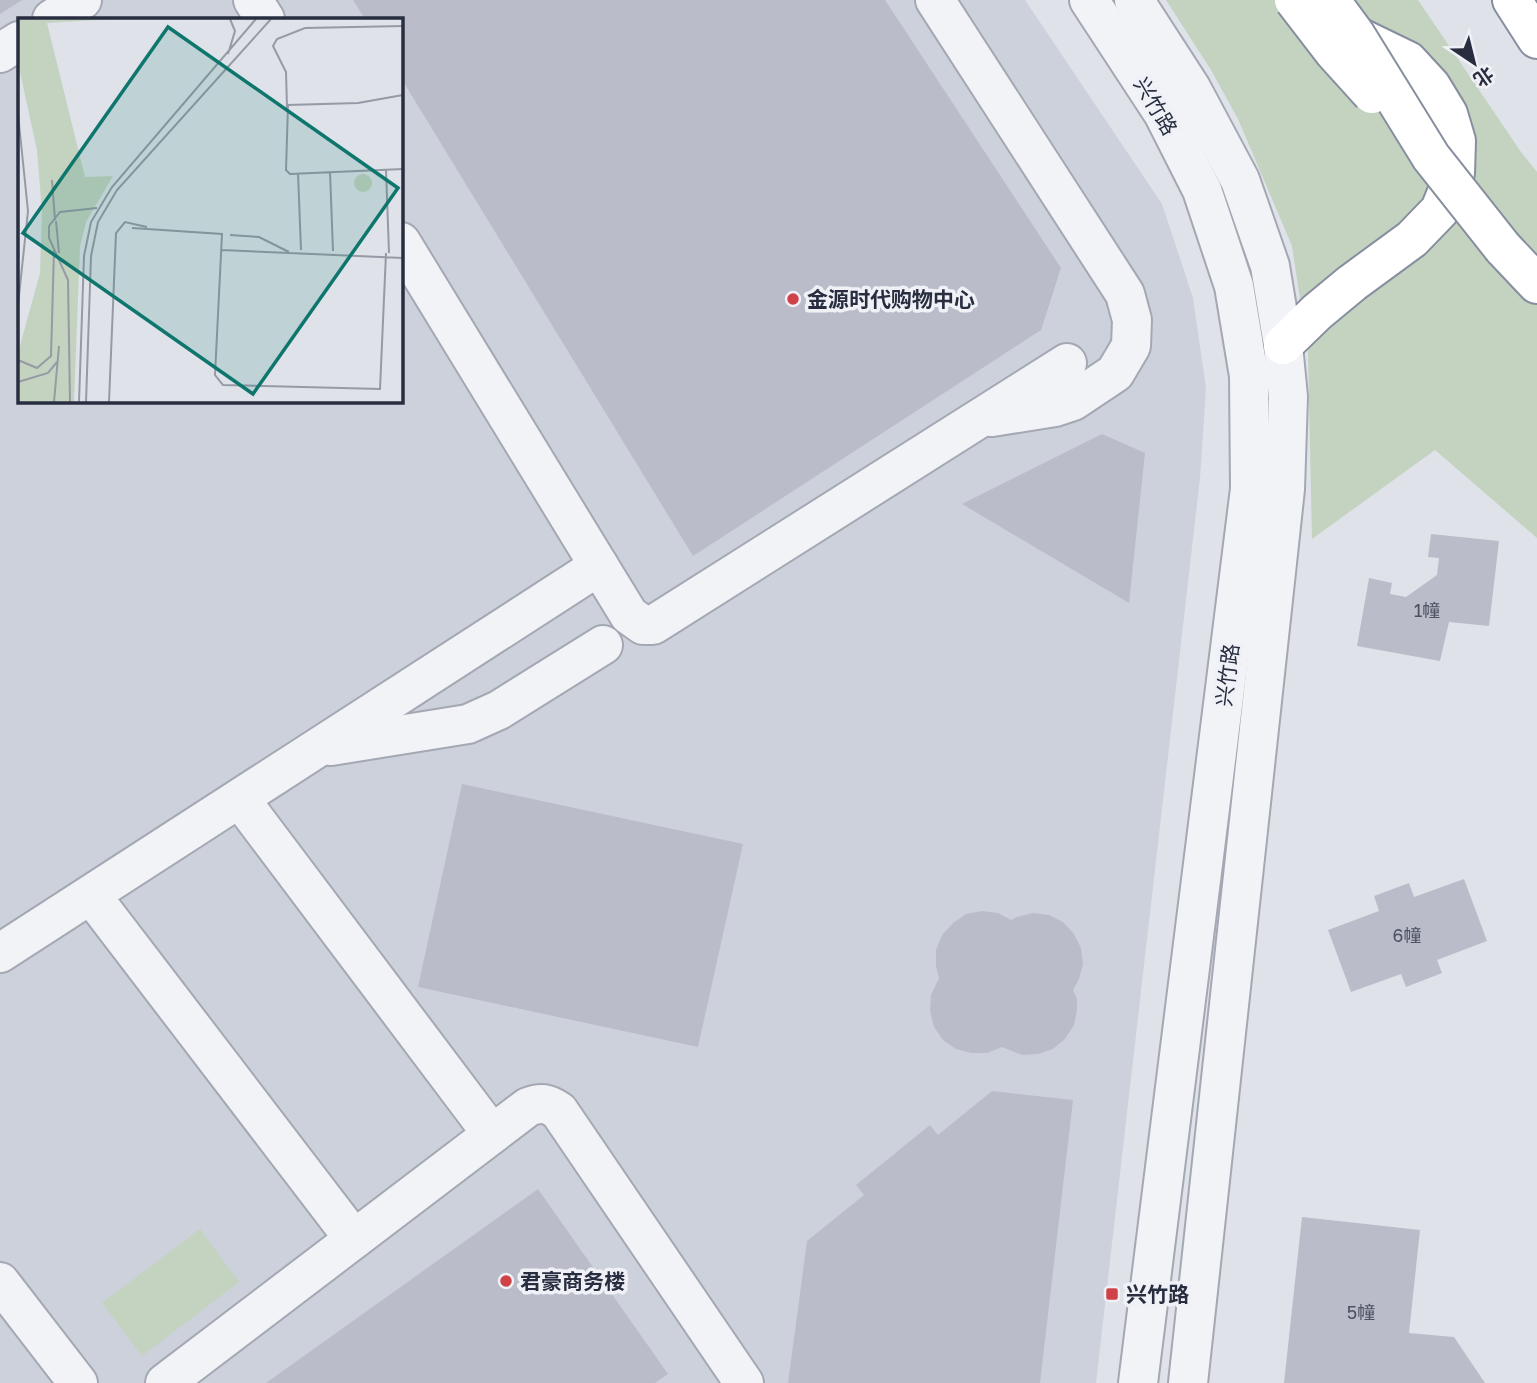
<svg xmlns="http://www.w3.org/2000/svg" width="1537" height="1383" viewBox="0 0 1537 1383" font-family="'Golos Text','Noto Sans SC',sans-serif">
<rect width="100%" height="100%" fill="#dfe2e9"/>
<path fill="#cdd1db" fill-rule="evenodd" d="M0 0H1025L1162 204 1193 298 1206 388 1200 478 1096 1383H0ZM19 19H401V401H19Z"/>
<g fill="#c3d3c0">
<polygon points="1166,0 1418,0 1521,152 1537,172 1537,538 1435,450 1312,539 1308,352 1292,246 1238,119 1211,70"/>
<polygon points="200,1229 239,1282 142,1356 102,1303"/>
</g>
<g fill="#babdc9">
<polygon points="0,0 22,0 0,14"/>
<polygon points="353,0 885,0 1061,268 1041,330 693,556 401,78 401,19 365,19"/>
<polygon points="1102,434 1145,453 1129,603 962,504"/>
<polygon points="1431,534 1499,541 1489,626 1449,622 1440,661 1357,646 1369,578 1392,583 1390,594 1406,597 1437,575 1439,558 1428,557"/>
<polygon points="462,784 743,844 698,1047 418,987"/>
<polygon points="1464,879 1487,941 1437,960 1442,973 1406,987 1401,974 1351,992 1328,930 1379,911 1374,896 1409,883 1414,897"/>
<polygon points="982,911 998,913 1011,920 1017,917 1033,913 1049,915 1063,922 1074,934 1081,948 1083,964 1079,979 1073,990 1077,999 1077,1010 1074,1025 1065,1039 1053,1049 1038,1054 1022,1055 1002,1047 987,1053 971,1053 956,1049 943,1040 934,1027 930,1011 931,995 939,978 936,966 936,950 942,935 953,923 966,914"/>
<polygon points="992,1091 1073,1100 1040,1383 788,1383 807,1241 864,1195 856,1185 930,1125 938,1135"/>
<polygon points="538,1189 668,1374 655,1383 266,1383"/>
<polygon points="1302,1217 1420,1230 1409,1333 1454,1337 1485,1383 1284,1383"/>
</g>
<g fill="none" stroke-linecap="round" stroke-linejoin="round">
<defs>
<g id="minor">
<polyline points="253,0 265,19"/>
<polyline points="935,0 1125,294 1132,320 1131,346 1115,373 1073,401 1055,407 992,417"/>
<polyline points="1089,0 1163,113 1202,190 1234,286 1249,376 1250,489 1138,1383"/>
<polyline points="1134,0 1191,88 1240,180 1270,266 1283,345 1288,397 1285,489 1188,1383"/>
<polyline points="52,19 82,0"/>
<polyline points="0,53 19,41"/>
<polyline points="401,242 629,615 643,625 653,625 1067,363"/>
<polyline points="331,746 468,724 499,710 603,645"/>
<polyline points="240,799 492,1134"/>
<polyline points="91,895 354,1239"/>
<polyline points="0,953 599,566"/>
<polyline points="0,1282 78,1383"/>
<path d="M165 1383 528 1107C541 1102 547 1103 559 1111L744 1383"/>
</g>
<g id="highway">
<polyline points="1512,0 1537,39"/>
<polyline points="1503,248 1537,284"/>
<polyline points="1283,345 1317,312 1352,283 1412,239 1440,210 1455,173 1456,141 1448,114 1431,86 1408,61 1342,29"/>
</g>
</defs>
<use href="#minor" stroke="#a4a8b3" stroke-width="42"/>
<use href="#highway" stroke="#878e9f" stroke-width="42"/>
<use href="#minor" stroke="#f2f3f7" stroke-width="38"/>
<use href="#highway" stroke="#fff" stroke-width="38"/>
<defs>
<g id="highway-bridge">
<polyline points="1294,0 1334,52 1372,94"/>
<polyline points="1330,0 1355,34 1431,157 1503,248"/>
</g>
</defs>
<use href="#highway-bridge" stroke="#878e9f" stroke-width="42" stroke-linecap="butt"/>
<use href="#highway-bridge" stroke="#fff" stroke-width="38"/>
</g>
<g fill="#cf4348" stroke="#eff1f6" stroke-width="2.5">
<circle cx="793" cy="299" r="7"/>
<circle cx="506" cy="1281" r="7"/>
<rect x="1105" y="1287" width="14" height="14" rx="3.5"/>
</g>
<g text-anchor="middle" dominant-baseline="central" stroke-width="7" stroke-linejoin="round" paint-order="stroke">
<g font-size="18" fill="#4c5262">
<text x="1427" y="610">1幢</text>
<text x="1407" y="935">6幢</text>
<text x="1361" y="1312">5幢</text>
</g>
<g font-size="21" fill="#282e40" stroke="#eff1f6">
<text transform="translate(1156 106) rotate(59)">兴竹路</text>
<text transform="translate(1227 675) rotate(-83)">兴竹路</text>
</g>
<g font-size="21" font-weight="bold" fill="#282e40" stroke="#eff1f6" text-anchor="start">
<text x="807" y="299">金源时代购物中心</text>
<text x="520" y="1281">君豪商务楼</text>
<text x="1126" y="1294">兴竹路</text>
</g>
</g>
<g transform="translate(18 18)">
<rect width="385" height="385" fill="#dfe2e9"/>
<path d="M0 1H95L29 5 67 159 95 158 68 204 62 229 56 384H0V335L22 255 24 194 19 132 0 45ZM336 165a9 9 0 1 1 18 0a9 9 0 1 1-18 0Z" fill="#c3d3c0"/>
<path fill="none" stroke="#969aa5" stroke-width="2" d="M210 36 217 13 212 1M385 77 340 85 270 87 268 152 272 156 385 151M269 90 268 54 255 28 259 21 287 10 385 8M0 96 10 193 0 287M368 152 371 235M312 154 315 233M280 155 283 232M34 162 37 202M38 203 41 235M114 210 204 216 197 357 205 367 362 371 368 235M212 217 241 219 271 234M204 232 385 240M0 342 19 350 33 338 36 232M0 364 30 355 39 344M36 384 41 328M52 384 50 262 31 220V208L42 194 79 190M61 384 66 238 73 204 94 169 238 1M68 384 73 238 80 204 99 172 253 1M91 384 98 215 107 204 129 209"/>
<path fill="#0f766e" fill-opacity="0.15" stroke="#0f766e" stroke-width="3.5" d="M150 9 380 170 235 376 5 215Z"/>
<rect width="385" height="385" fill="none" stroke="#282e40" stroke-width="3.5"/>
</g>
<g transform="translate(1474 63) rotate(145)" stroke="#eff1f6" stroke-width="5" paint-order="stroke">
<path d="M0-5L12 26L0 18L-12 26Z" fill="#282e40"/>
<text y="-10" font-size="19" font-weight="bold" text-anchor="middle" fill="#282e40">北</text>
</g>
</svg>
